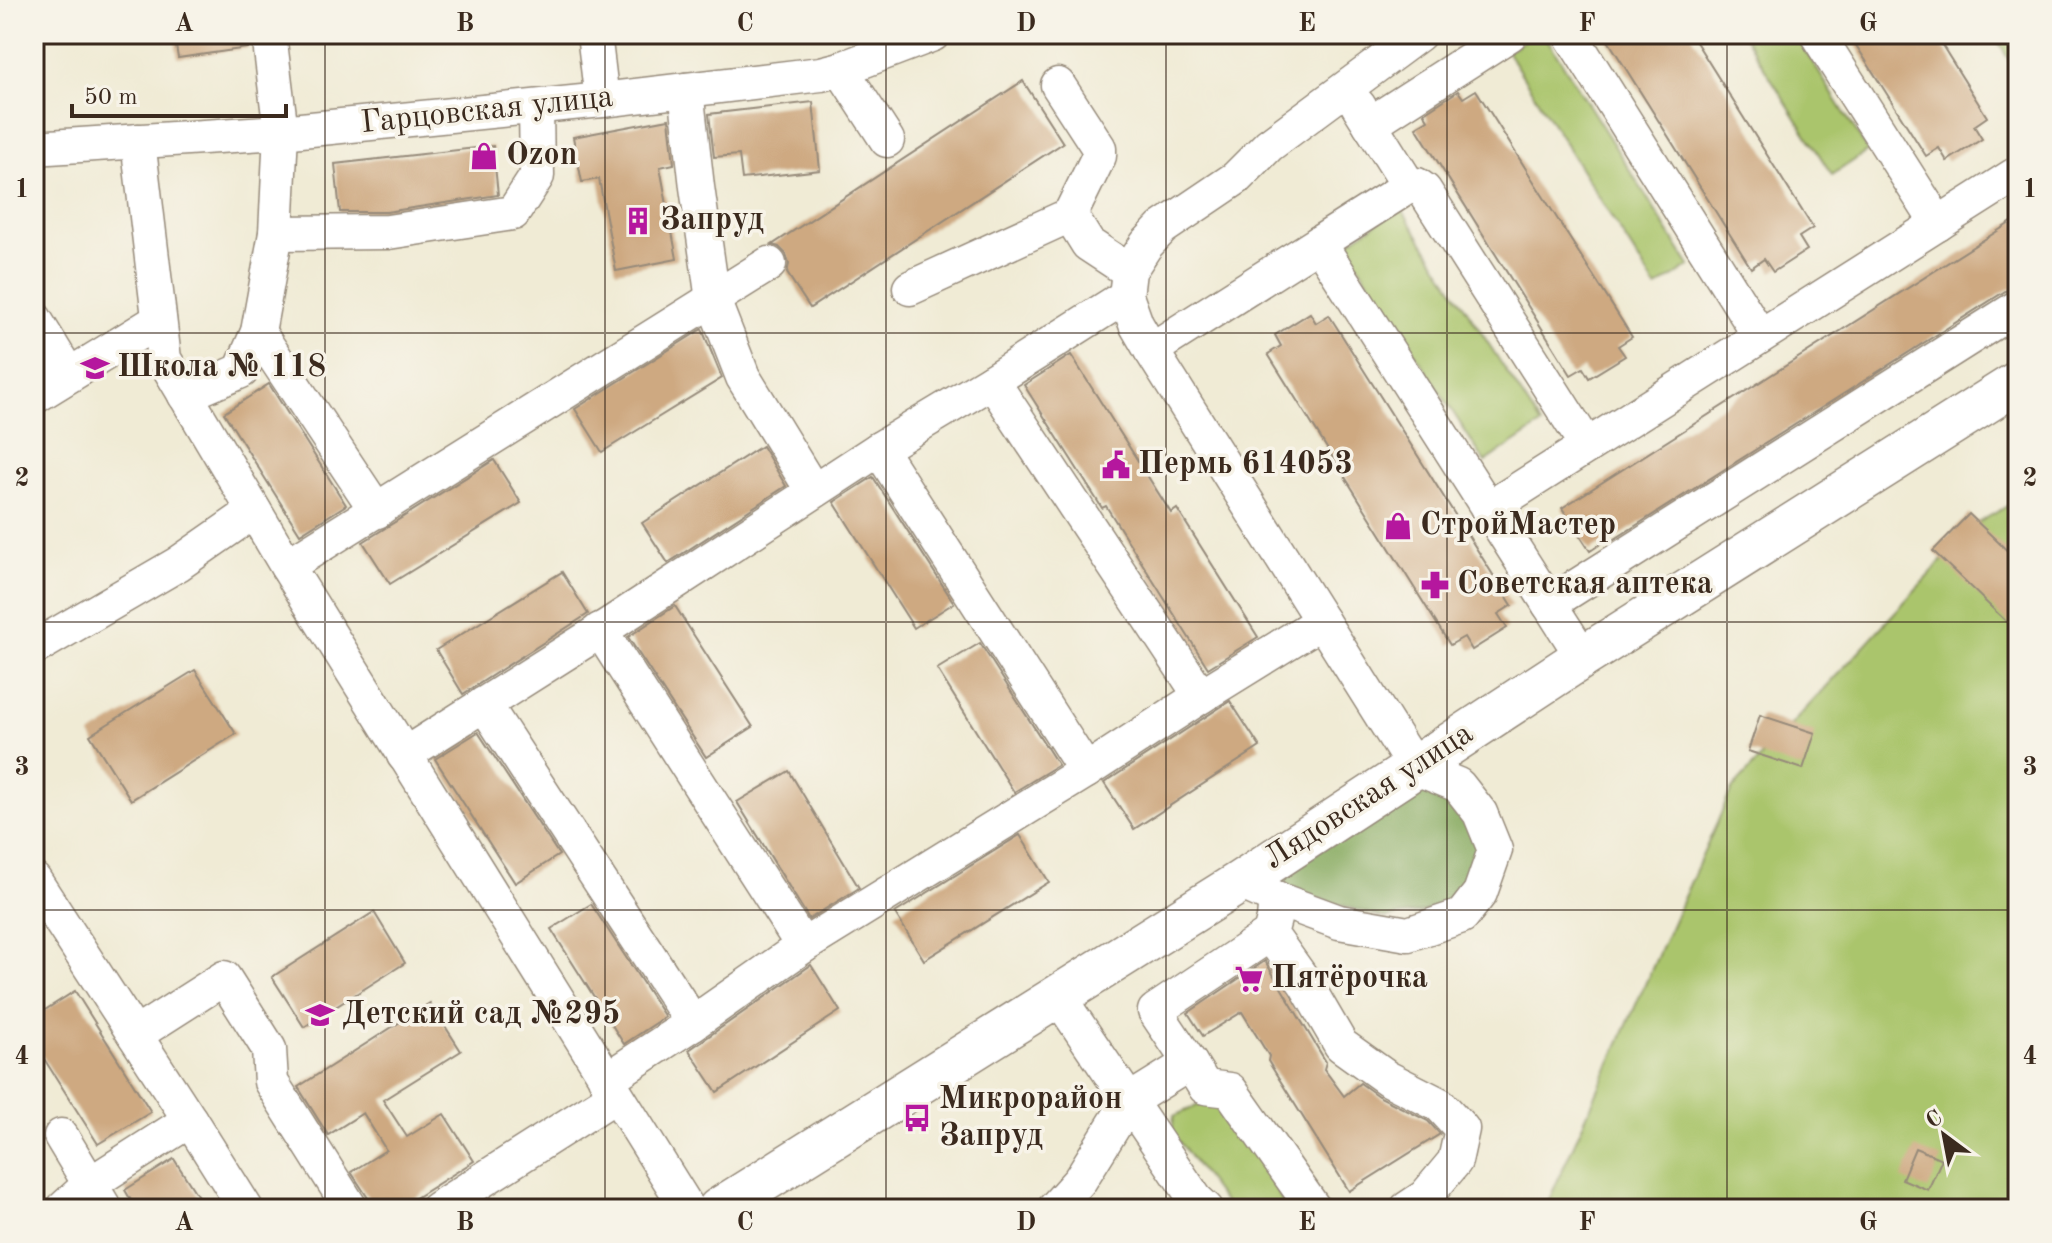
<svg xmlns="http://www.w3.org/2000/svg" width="2052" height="1243" viewBox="0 0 2052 1243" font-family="'Old Standard TT',serif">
<rect width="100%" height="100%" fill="#f7f3e8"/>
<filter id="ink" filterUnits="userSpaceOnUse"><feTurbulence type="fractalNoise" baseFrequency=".0125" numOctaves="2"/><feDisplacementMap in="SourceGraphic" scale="16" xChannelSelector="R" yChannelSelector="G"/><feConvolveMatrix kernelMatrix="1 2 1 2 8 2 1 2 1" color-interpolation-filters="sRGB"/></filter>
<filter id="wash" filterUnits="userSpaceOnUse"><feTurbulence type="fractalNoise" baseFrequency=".006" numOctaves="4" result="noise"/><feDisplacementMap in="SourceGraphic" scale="32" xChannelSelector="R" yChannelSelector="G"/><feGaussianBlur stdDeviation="1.8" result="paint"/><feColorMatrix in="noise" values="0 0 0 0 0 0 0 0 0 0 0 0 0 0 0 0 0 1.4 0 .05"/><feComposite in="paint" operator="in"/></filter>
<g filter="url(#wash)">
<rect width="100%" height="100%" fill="#f0ebd5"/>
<g fill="#aac56c" stroke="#727845" stroke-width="2">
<polygon points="1535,34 1544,34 1690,266 1656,288 1507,51"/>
<polygon points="1743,34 1795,34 1868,151 1832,175"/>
<polygon points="1993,34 2018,34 2018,65 2014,68"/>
<polygon points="1401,208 1541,425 1485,462 1345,244"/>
<polygon points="2018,500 2018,1209 1545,1209 1732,789 1976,524"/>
<polygon points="1221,1101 1244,1133 1287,1209 1229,1209 1172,1132 1174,1116 1201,1104"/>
</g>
<polygon fill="#87aa60" stroke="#616a3f" stroke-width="2" points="1413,787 1442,790 1467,821 1477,840 1483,871 1467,891 1423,912 1385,918 1286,889 1277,879"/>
<g id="blocks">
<g fill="#cea981">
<polygon points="174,34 247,34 248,48 178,58"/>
<polygon points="1604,34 1691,34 1813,228 1799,237 1807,250 1773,272 1764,259 1751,268"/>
<polygon points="1849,34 1935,34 1987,117 1974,126 1982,139 1947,161 1939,148 1926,156"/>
<polygon points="1023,81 1063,143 810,308 787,273 789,264 786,254 779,247 772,245"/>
<polygon points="1476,90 1632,337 1618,346 1625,356 1589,378 1583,368 1571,375 1416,127 1428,120 1424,113 1458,91 1463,98"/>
<polygon points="813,102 820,170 742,179 739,155 714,157 709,114"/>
<polygon points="669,119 674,164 660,167 677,259 616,271 599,179 582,182 573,137"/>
<polygon points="493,146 498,195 386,212 340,212 335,164"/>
<polygon points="2018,218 2018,287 2007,290 1610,542 1608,539 1590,551 1562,508"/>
<polygon points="1310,313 1316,323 1329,315 1512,605 1498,614 1507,628 1472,650 1464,637 1450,645 1268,354 1281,346 1275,335"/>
<polygon points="702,329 722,378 602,452 575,409"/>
<polygon points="1071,355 1171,513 1177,509 1258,637 1208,668 1106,506 1102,508 1024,385"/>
<polygon points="269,384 346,505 300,534 224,413"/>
<polygon points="762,446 786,486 668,563 642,523"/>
<polygon points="494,460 521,503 390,584 363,542"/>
<polygon points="873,477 954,603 914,628 834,502"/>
<polygon points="1969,514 2018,561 2018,633 1933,551"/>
<polygon points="562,572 588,614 463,694 436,650"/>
<polygon points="675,606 753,727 706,757 628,637"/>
<polygon points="980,643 1058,765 1014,792 937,669"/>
<polygon points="195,670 236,734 131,800 90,735"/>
<polygon points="1230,701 1260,747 1134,829 1104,783"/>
<polygon points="1760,715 1815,733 1803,769 1748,751"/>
<polygon points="478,732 559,855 515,883 435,759"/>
<polygon points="789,771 859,888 809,919 737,802"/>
<polygon points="1020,835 1049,882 924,960 895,913"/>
<polygon points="591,904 665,1017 624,1044 551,929"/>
<polygon points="374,912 405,963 304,1027 272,977"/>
<polygon points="1265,961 1326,1062 1324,1069 1344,1096 1360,1083 1378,1096 1428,1121 1440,1134 1349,1191 1268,1061 1269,1056 1242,1012 1203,1036 1188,1013"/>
<polygon points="811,965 840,1011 717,1092 689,1050"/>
<polygon points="75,991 151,1112 98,1144 34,1043 34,1017"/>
<polygon points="430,1003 461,1051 383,1100 407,1137 444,1114 474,1161 398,1209 371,1209 368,1198 351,1172 386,1150 363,1113 328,1135 298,1087"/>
<polygon points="1915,1148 1942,1159 1928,1190 1902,1179"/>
<polygon points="174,1159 206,1209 136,1209 125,1190"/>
</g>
</g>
</g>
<g filter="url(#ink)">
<use href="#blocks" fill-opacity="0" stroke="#968a7a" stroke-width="2"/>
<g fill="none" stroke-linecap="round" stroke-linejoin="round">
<defs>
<g id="minor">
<polyline points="594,34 602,100"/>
<polyline points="1570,34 1760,336"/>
<polyline points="1817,34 1938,224"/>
<polyline points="841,69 887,140"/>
<polyline points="1058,85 1099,148 1099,156 1070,215 1088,244 1129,271"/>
<polyline points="686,90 697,187 713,300 743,377 813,491"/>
<polyline points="1358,105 1409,186"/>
<polyline points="1370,124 1510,34"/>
<polyline points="138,141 164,359 287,566 688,1209"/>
<polyline points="34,148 281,132 602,100 821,74 841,69 933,34"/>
<polyline points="276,233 388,232 513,213 537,176 536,107"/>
<polyline points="1319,243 1409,186 1417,185 1424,190 1587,446"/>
<polyline points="910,288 1070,215"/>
<polyline points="1126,296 992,381 1201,696 1322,621"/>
<polyline points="34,318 69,375"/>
<polyline points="258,332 377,511"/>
<polyline points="1151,350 1319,243 1583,657"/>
<polyline points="185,395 241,371 258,332 276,233 281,132 269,34"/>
<polyline points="34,397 159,320"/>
<polyline points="1488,509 2018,173"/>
<polyline points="287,566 769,264"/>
<polyline points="1549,604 2018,307"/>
<polyline points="600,630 803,946 1086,771 879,449 992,381"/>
<polyline points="34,648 178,564 254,511"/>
<polyline points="484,704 693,1023 606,1080"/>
<polyline points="404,755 614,622 879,449"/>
<polyline points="1086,771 1201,696"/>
<polyline points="34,880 190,1120 246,1209"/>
<polyline points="1240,882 1282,901 1339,922 1408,934 1462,916 1480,893 1495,850 1480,813 1458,785 1414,767 1151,350 1136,324 1126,296 1129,271 1146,245 1162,228 1236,178 1269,145 1419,34"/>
<polyline points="1276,898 1274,919 1270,934 1305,983 1341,1045 1387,1078 1440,1105 1462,1129 1455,1161 1425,1197 1407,1209"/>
<polyline points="1058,996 1196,1200 1206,1209"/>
<polyline points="693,1023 803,946"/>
<polyline points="135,1035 224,978 269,1049 271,1082 351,1209"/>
<polyline points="1190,1063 1205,1087 1230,1090 1314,1209"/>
<polyline points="61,1136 105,1209"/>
<polyline points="63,1209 90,1184 190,1120"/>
<polyline points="437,1209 616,1095"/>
<polyline points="1054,1209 1080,1180 1129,1101 1190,1063 1155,1011 1270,934"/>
</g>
<polyline id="major" points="719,1209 1240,882 1583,657 2018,382"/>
</defs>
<use href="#minor" stroke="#968a7a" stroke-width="37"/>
<use href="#major" stroke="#968a7a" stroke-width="45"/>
<use href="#minor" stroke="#fff" stroke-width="34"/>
<use href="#major" stroke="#fff" stroke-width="42"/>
</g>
</g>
<path fill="none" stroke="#3b2a1e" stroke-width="2" stroke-opacity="0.55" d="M325 34V1209M605 34V1209M886 34V1209M1166 34V1209M1447 34V1209M1727 34V1209M34 333H2018M34 622H2018M34 910H2018"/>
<defs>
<symbol id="shop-bare" viewBox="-9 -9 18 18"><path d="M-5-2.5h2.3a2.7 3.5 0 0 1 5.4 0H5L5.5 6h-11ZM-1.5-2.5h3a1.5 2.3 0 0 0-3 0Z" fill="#b5179e" stroke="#f7f3e8" stroke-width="2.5" paint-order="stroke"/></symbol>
<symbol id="building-bare" viewBox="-9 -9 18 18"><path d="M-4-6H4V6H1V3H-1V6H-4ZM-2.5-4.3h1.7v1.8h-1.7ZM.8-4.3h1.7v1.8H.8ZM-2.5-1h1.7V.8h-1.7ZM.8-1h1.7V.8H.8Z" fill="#b5179e" stroke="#f7f3e8" stroke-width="2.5" paint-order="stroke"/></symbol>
<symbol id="school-bare" viewBox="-9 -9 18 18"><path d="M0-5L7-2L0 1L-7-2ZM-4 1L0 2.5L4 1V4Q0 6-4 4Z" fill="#b5179e" stroke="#f7f3e8" stroke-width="2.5" paint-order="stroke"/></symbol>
<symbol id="civic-bare" viewBox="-9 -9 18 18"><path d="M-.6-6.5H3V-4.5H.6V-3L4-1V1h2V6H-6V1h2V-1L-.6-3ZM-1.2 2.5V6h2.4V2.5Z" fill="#b5179e" stroke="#f7f3e8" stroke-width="2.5" paint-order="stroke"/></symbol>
<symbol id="pharmacy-bare" viewBox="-9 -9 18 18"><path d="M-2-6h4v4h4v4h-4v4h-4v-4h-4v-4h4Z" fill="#b5179e" stroke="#f7f3e8" stroke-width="2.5" paint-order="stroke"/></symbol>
<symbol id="supermarket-bare" viewBox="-9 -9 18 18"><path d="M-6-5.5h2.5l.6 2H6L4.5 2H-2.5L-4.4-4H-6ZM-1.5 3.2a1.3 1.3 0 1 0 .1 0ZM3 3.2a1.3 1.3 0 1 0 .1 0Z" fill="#b5179e" stroke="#f7f3e8" stroke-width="2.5" paint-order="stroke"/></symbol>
<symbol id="bus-bare" viewBox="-9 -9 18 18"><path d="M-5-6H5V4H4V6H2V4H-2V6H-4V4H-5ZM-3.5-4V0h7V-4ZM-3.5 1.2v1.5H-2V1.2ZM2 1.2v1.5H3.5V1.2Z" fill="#b5179e" stroke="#f7f3e8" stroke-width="2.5" paint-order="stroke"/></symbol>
</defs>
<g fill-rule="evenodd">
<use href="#shop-bare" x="464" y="136" width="40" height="40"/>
<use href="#building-bare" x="618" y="201" width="40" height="40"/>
<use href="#school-bare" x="75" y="348" width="40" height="40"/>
<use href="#civic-bare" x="1096" y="445" width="40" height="40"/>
<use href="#shop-bare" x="1378" y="506" width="40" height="40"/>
<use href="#pharmacy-bare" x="1415" y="565" width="40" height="40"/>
<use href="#supermarket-bare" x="1229" y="959" width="40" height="40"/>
<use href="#school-bare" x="300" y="995" width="40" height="40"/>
<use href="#bus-bare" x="897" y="1098" width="40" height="40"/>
</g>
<g text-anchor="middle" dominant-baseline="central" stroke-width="7" stroke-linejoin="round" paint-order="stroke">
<g font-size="32" fill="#3b2a1e" stroke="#f7f3e8">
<text transform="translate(487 111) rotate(-6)">Гарцовская улица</text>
<text transform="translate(1369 797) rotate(-33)">Лядовская улица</text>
</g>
<g font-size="32" font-weight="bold" fill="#3b2a1e" stroke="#f7f3e8" text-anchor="start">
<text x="506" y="156">Ozon</text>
<text x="660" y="221">Запруд</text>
<text x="117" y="368">Школа № 118</text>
<text x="1138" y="465">Пермь 614053</text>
<text x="1420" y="526">СтройМастер</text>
<text x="1457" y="585">Советская аптека</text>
<text x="1271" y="979">Пятёрочка</text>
<text x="342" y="1015">Детский сад №295</text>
<text x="939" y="1100">Микрорайон<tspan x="939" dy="37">Запруд</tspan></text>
</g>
</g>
<rect width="2052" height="1243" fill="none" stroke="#f7f3e8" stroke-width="88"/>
<g transform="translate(1944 1135) rotate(328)" stroke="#f7f3e8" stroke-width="6" paint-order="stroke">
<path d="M0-6L14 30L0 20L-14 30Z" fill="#3b2a1e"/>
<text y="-12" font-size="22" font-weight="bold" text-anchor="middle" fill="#3b2a1e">С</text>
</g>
<path d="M72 104v12h214v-12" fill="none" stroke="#3b2a1e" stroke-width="4"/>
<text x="84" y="104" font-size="24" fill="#3b2a1e" stroke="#f7f3e8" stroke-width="6" paint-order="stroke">50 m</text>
<rect x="44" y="44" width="1964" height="1155" fill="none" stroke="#3b2a1e" stroke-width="3"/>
<g font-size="26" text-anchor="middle" font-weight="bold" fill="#3b2a1e">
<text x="184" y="31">A</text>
<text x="465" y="31">B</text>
<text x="745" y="31">C</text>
<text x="1026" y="31">D</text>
<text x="1307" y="31">E</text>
<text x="1587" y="31">F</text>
<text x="1868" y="31">G</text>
<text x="22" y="197">1</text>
<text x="2030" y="197">1</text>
<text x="22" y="486">2</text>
<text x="2030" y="486">2</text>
<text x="22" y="775">3</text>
<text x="2030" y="775">3</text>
<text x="22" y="1064">4</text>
<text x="2030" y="1064">4</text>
<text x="184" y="1230">A</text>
<text x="465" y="1230">B</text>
<text x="745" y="1230">C</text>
<text x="1026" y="1230">D</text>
<text x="1307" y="1230">E</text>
<text x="1587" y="1230">F</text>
<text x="1868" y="1230">G</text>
</g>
</svg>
